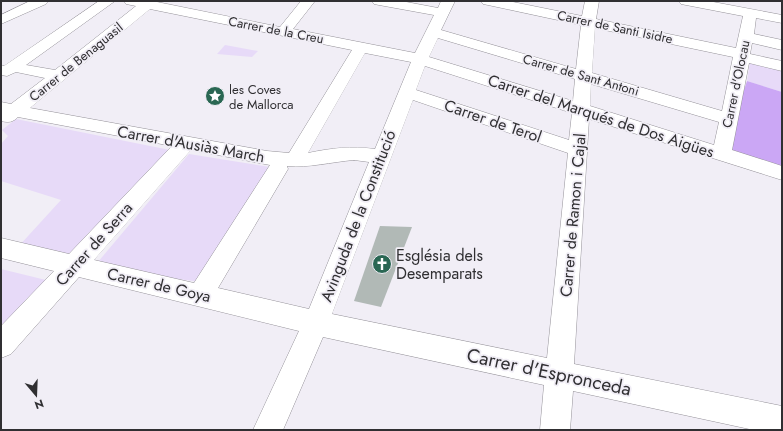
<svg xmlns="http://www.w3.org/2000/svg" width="783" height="431" viewBox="0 0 783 431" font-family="Jost,sans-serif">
<rect width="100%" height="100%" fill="#f1eef6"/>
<g fill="#e7daf8">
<polygon points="225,45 258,51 252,57 217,54"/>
<polygon points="750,62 782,69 782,92 747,81"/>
<polygon points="16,119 170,150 76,255 55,261 18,247 61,200 1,181 1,144 8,136 2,130"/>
<polygon points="189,154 270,167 203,282 92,269"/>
<polygon points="1,269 50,281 1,338"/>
</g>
<polygon fill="#cba7f5" points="747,81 782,92 782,173 722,154"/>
<polygon fill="#b1b9b6" points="380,226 412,227 381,307 354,301"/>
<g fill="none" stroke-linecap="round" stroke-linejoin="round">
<defs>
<g id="minor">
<polygon points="30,1 48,1 46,4 1,24 1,15"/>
<path d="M99 1H115L26 65 55 70 136 6 126 4 124 1H158L157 2 280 27 301 1H315L293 29 415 53 434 15 379 5 374 4 372 1H401L438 8 441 1H455L441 30 576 69 581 25 488 5 483 4 481 1H508L582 16 585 1H599L596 19 736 48 743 16 686 5 681 4 679 1H708L782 15V23L756 18 754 34 782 40V50L752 43 750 54 782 61V71L749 63 732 150 782 166V180L589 119 574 364 782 406V430H754L573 391 570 430H540L544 385 323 337 283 430H253L299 331 79 277 11 354 1 358V326L54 271 1 258V238L69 254 172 146 18 117C13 122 9 123 1 121V102L11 104 45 78 16 72 7 76 1 75V65L4 66ZM150 9 352 50 289 153 267 151 30 108ZM595 28 733 57 722 111 592 73ZM438 38 575 79 573 101 429 57ZM365 53 411 62 375 149C351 146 332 148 308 153ZM425 66 572 113 569 140 416 90ZM591 84 719 122 714 145 590 106ZM413 100 568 153 547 358 332 314ZM191 150 270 165 194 283 94 260ZM354 160 369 162 309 309 218 288 288 169 287 166C309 168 331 162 354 160Z"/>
</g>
</defs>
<use href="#minor" stroke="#959299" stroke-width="1"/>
<use href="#minor" fill="#fff" fill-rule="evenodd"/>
</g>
<defs>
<symbol id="sight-disc" viewBox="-11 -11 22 22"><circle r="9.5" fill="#2a6753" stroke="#f1eef6"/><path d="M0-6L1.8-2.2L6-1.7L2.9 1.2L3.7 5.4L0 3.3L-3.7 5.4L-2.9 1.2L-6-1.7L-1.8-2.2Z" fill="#fff"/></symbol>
<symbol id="church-disc" viewBox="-11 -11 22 22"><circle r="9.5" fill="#2a6753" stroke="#f1eef6"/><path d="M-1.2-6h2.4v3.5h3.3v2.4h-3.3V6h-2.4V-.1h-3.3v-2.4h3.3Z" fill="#fff"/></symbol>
</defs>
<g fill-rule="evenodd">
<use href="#sight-disc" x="204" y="85" width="22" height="22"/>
<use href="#church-disc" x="371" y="253" width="22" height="22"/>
</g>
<g text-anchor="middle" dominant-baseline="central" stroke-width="3.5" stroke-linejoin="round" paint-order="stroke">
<g font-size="13" fill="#302f32" stroke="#f1eef6">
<text transform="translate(615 27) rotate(12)">Carrer de Santi Isidre</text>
<text transform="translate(276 30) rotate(11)">Carrer de la Creu</text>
<text transform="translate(76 62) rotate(-39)">Carrer de Benaguasil</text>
<text transform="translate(581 75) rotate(16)">Carrer de Sant Antoni</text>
<text transform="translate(736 84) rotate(-78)">Carrer d'Olocau</text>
</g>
<g font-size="13" fill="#302f32" stroke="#f1eef6" text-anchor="start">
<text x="229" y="89">les Coves<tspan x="229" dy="15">de Mallorca</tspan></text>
</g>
<g font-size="16" fill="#302f32" stroke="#f1eef6">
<text transform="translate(601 116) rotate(18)">Carrer del Marqués de Dos Aigües</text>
<text transform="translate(493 121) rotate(19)">Carrer de Terol</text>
<text transform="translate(191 144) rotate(10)">Carrer d'Ausiàs March</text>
<text transform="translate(573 215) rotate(-85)">Carrer de Ramon i Cajal</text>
<text transform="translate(358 216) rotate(-69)">Avinguda de la Constitució</text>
<text transform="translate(94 244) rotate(-48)">Carrer de Serra</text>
<text transform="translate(159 285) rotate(13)">Carrer de Goya</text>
</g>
<g font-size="16" fill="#302f32" stroke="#f1eef6" text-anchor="start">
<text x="396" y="255">Església dels<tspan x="396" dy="18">Desemparats</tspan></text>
</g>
<g font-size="19" fill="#302f32" stroke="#f1eef6">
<text transform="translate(549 372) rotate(12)">Carrer d'Espronceda</text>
</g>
</g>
<rect width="783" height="431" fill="none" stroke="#302f32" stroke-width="4"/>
<g transform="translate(36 395) rotate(161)" stroke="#f1eef6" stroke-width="3" paint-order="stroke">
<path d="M0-3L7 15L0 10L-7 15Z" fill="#302f32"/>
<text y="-6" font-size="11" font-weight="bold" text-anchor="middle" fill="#302f32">N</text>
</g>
</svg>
